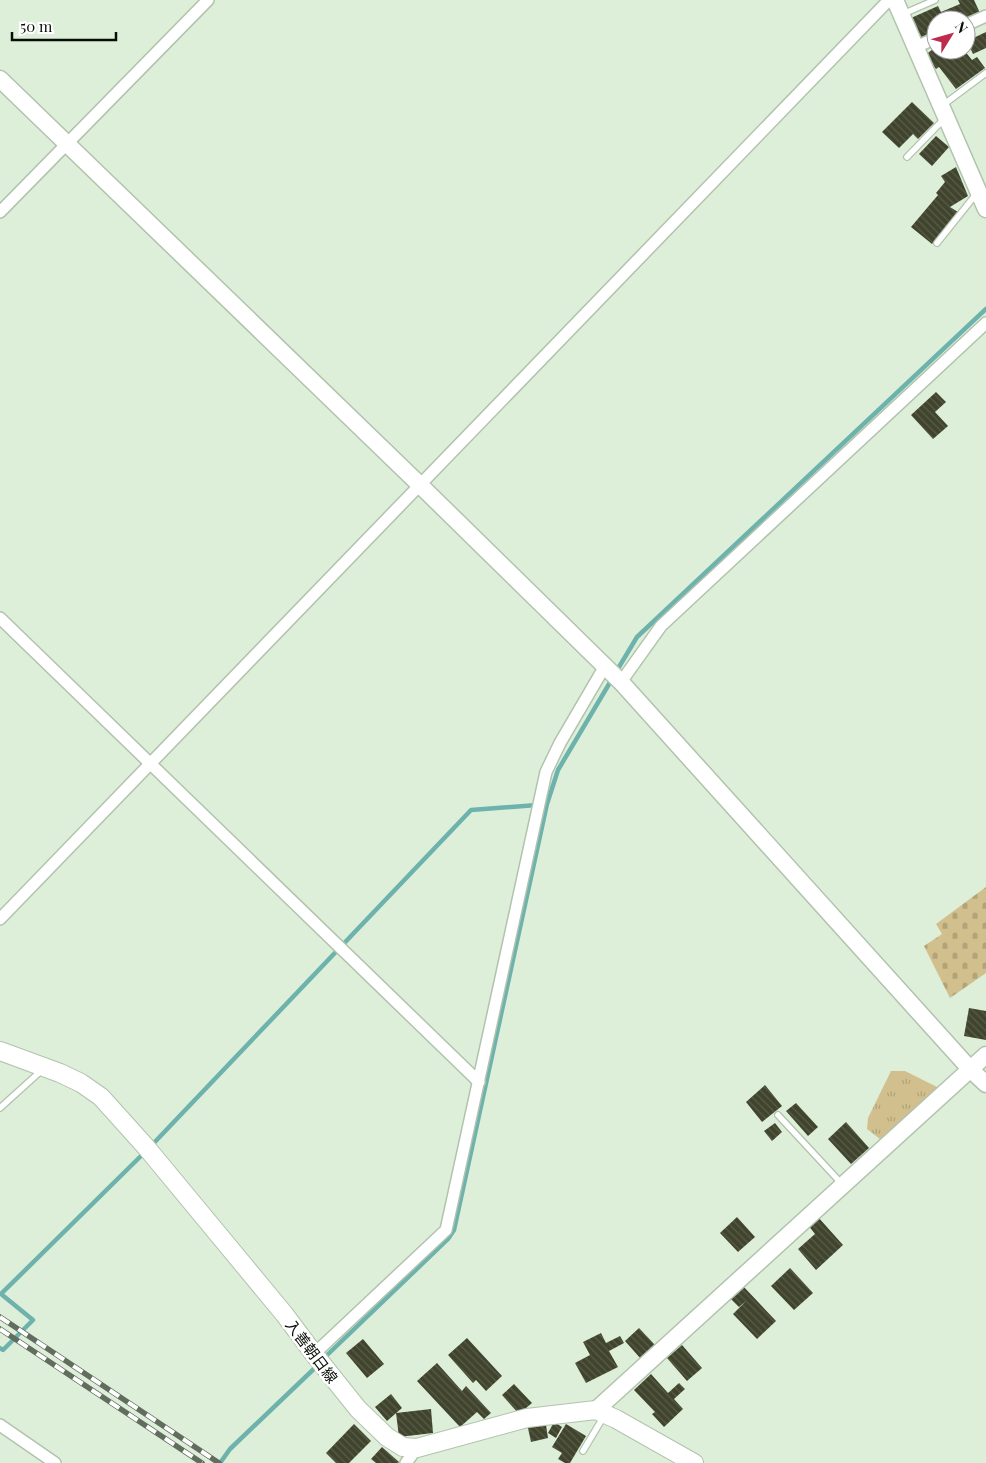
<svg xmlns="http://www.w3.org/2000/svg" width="986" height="1463" viewBox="0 0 986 1463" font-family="'Playfair Display','Noto Sans JP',serif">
<defs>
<pattern id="grass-tufts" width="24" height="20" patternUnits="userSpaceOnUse" patternTransform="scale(1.25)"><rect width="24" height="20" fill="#d1bf8e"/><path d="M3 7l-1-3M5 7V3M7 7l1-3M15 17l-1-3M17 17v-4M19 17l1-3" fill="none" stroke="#b2a379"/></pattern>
<pattern id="cemetery-stones" width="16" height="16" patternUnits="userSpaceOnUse" patternTransform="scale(1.25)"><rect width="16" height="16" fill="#d1bf8e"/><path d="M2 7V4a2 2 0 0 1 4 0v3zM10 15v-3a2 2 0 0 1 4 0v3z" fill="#b2a379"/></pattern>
<pattern id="building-back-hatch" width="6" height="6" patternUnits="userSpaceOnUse" patternTransform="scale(1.25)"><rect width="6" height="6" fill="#41442d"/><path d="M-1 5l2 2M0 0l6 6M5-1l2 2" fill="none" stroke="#585b48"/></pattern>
</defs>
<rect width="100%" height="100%" fill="#ddefd8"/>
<polygon fill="url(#grass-tufts)" points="891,1071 905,1071 941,1089 880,1139 867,1129 868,1118"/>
<polygon fill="url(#cemetery-stones)" points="986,887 986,973 950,998 924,946 942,934 936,924"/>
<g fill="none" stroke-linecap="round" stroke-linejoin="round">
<g stroke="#6db2ac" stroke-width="4.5">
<polyline points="616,672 637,637 986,309"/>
<polyline points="151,1146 471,810 537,805"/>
<polyline points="0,1348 3,1350 33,1320 1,1294 146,1151"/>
<polyline points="323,1359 448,1239 454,1230 547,804 558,770 612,679"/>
<polyline points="220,1463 230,1449 318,1365"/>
</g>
</g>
<g fill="url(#building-back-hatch)">
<polygon points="958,0 974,0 980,13 963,20 936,20 936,32 921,39 911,18 938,6 941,12 960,4"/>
<polygon points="986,32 986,48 973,54 967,41"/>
<polygon points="936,47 936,50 944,51 964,50 972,60 977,57 985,68 956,89 939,67 936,69 925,55"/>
<polygon points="912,102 934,123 918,139 913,134 899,148 882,132"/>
<polygon points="936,136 949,147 932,166 919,154"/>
<polygon points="956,167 968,196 950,207 958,212 932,244 911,227 938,195 936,193 945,182 941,176"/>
<polygon points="936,392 946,402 935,412 948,426 933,439 911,415"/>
<polygon points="969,1008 986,1011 986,1040 964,1036"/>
<polygon points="765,1085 782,1106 762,1122 746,1102"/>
<polygon points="796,1103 818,1127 808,1136 786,1111"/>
<polygon points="846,1122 869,1148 851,1164 828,1139"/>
<polygon points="775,1123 782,1132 772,1141 764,1131"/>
<polygon points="737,1217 755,1237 738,1252 720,1233"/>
<polygon points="818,1217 843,1245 816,1270 798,1249 815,1234 808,1225"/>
<polygon points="790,1268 813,1293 794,1310 771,1286"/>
<polygon points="742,1285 776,1321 757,1339 733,1314 746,1301 739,1307 729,1297"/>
<polygon points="639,1328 655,1345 641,1359 625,1341"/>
<polygon points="601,1333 606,1343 620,1336 624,1343 609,1351 618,1367 586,1383 575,1363 590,1355 583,1342"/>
<polygon points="467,1338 502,1376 486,1391 476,1380 473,1383 448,1355"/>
<polygon points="363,1339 384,1364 367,1378 346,1353"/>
<polygon points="682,1345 702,1368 687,1381 667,1358"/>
<polygon points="437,1363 462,1391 466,1386 491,1413 484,1419 477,1412 460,1427 417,1381"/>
<polygon points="651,1374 668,1393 679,1383 685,1389 674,1399 683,1409 664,1427 652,1414 655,1412 634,1390"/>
<polygon points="514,1384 532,1403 519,1414 502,1395"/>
<polygon points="391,1394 402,1408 387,1421 375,1407"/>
<polygon points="431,1409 433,1433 399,1437 396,1413"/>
<polygon points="554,1422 562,1427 556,1438 548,1433"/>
<polygon points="354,1424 371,1441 349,1463 336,1463 326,1453"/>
<polygon points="566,1424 586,1436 570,1463 565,1463 558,1459 562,1453 552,1447"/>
<polygon points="546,1425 548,1438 531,1442 528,1428"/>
<polygon points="382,1447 399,1462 398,1463 376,1463 371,1459"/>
</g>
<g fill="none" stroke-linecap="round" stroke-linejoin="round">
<defs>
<g id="lane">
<polyline points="903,14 935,0"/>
<polyline points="943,105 986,73"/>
<polyline points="907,157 945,118"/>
<polyline points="937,243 977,193"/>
<polyline points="0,1108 42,1070"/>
<polyline points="778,1115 842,1184"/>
<polyline points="583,1451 604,1416"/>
</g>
<g id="street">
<polyline points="966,25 986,16"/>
<polyline points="916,47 936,38"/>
<polyline points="0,212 208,0"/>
<polyline points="0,618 479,1082"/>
<polyline points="621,682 661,626 986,323"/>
<polyline points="0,919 889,0"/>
<polyline points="314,1354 446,1230 546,772 560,743 605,666"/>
<polyline points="0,1425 55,1463"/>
<polyline points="406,1463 417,1448"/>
</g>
<g id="secondary">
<polyline points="895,0 986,209"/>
<polyline points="0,79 421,486 621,682 971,1070 986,1084"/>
<polyline points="596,1410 986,1055"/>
</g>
<polyline id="primary" points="0,1051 60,1073 81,1083 101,1097 146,1147 285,1315 314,1354 358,1409 387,1437 403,1447 417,1448 527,1418 596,1410 616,1419 694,1463"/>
</defs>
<use href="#lane" stroke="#b2c3ad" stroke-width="8"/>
<use href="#street" stroke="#b2c3ad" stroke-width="14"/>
<use href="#secondary" stroke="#b2c3ad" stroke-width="19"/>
<use href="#primary" stroke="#b2c3ad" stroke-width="20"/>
<use href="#lane" stroke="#fff" stroke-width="5.5"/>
<use href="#street" stroke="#fff" stroke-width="11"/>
<use href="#secondary" stroke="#fff" stroke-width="16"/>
<use href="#primary" stroke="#fff" stroke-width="18"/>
<defs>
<g id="rail">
<polyline points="0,1317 219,1463"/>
<polyline points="0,1329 202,1463"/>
</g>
</defs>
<use href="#rail" stroke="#626d60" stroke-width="5.5"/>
<use href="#rail" stroke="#fff" stroke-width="4" stroke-dasharray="11" stroke-linecap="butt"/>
</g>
<g text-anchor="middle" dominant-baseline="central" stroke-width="5" stroke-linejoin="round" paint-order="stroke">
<g font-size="15" fill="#080e07" stroke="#fff">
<text transform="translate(312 1351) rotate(53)">入善朝日線</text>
</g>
</g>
<g transform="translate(951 35) rotate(53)"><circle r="24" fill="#ffffff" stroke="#9c9f9c"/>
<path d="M0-4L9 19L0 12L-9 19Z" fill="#bd2c4a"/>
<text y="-8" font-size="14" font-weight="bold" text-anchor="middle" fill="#080e07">N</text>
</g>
<path d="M12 32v8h104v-8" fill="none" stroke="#080e07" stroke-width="2.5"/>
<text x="20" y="32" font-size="15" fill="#080e07" stroke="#ffffff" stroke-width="4" paint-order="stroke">50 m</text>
</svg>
